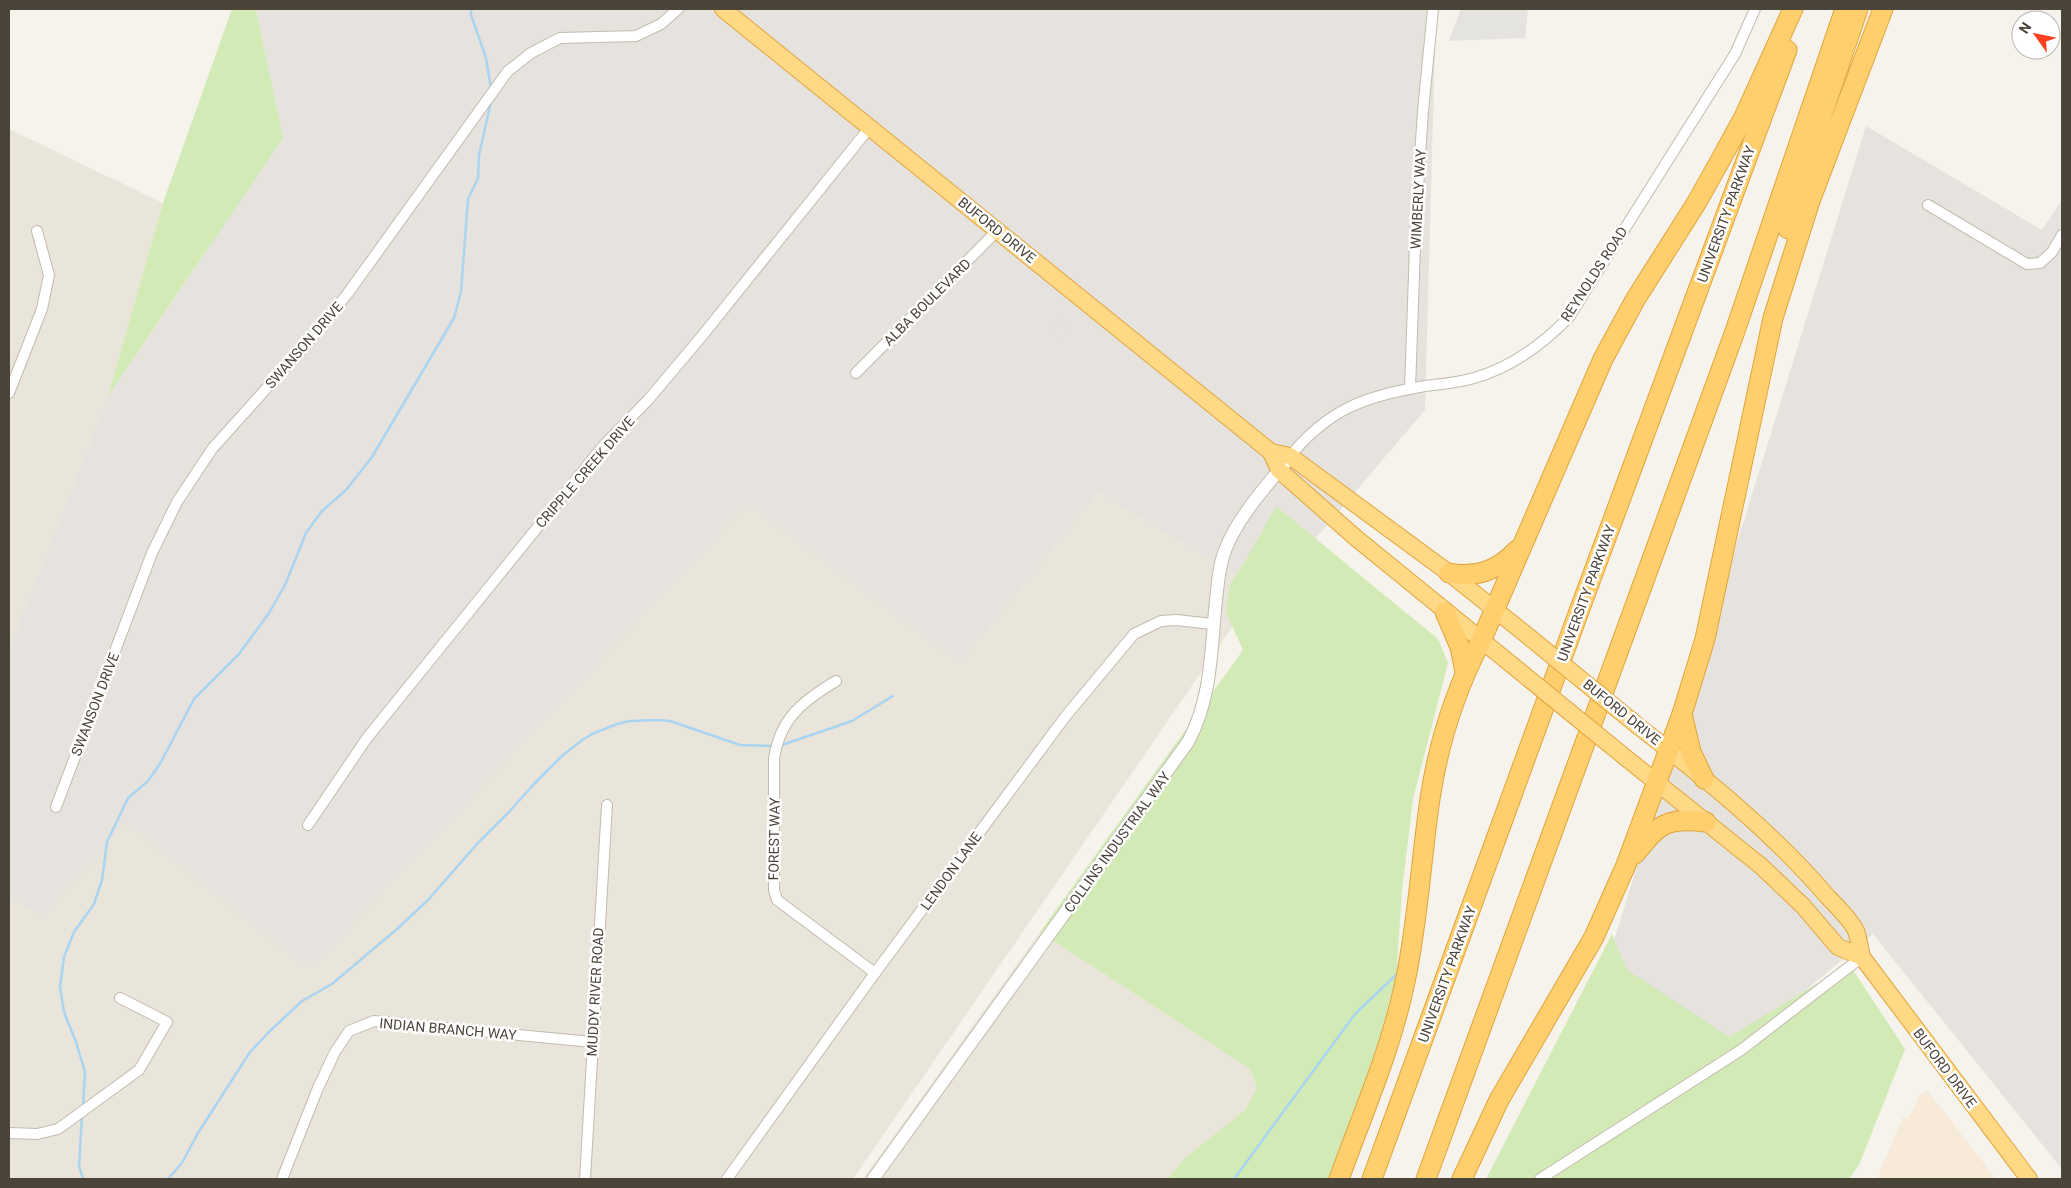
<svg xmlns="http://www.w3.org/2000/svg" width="2071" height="1188" viewBox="0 0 2071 1188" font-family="Roboto,sans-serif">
<rect width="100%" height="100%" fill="#f6f3ec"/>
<g fill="#eae5da">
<polygon points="9,129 163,203 108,396 9,649"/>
<polygon points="1098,493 1259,588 853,1179 9,1179 9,898 43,916 126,821 310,970 748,504 960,663"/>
<polygon points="1040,932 1250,1069 1257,1088 1245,1110 1186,1157 1167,1179 863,1179"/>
</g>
<polygon fill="#f7ead8" points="1927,1090 1996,1179 1877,1179 1903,1117 1908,1118 1920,1095"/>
<g fill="#e6e2dd">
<polygon points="256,9 1436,9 1425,410 1266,597 1259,588 1098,493 960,663 748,504 310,970 126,822 43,916 9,898 9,649 108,396 283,138"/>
<polygon points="1866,126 2042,230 2062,200 2062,1169 1873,934 1735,1049 1604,973"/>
</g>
<g fill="#d2eab5">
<polygon points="232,9 256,9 283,138 108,396 163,203"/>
<polygon points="1276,506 1438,639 1448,663 1413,799 1402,890 1395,995 1330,1179 1167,1179 1186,1157 1245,1110 1257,1088 1250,1069 1040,932 1243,650 1226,613 1230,585 1247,558"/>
<polygon points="1612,934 1627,970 1729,1037 1849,964 1905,1049 1859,1165 1849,1179 1486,1179"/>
</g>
<g fill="#e5e3e0">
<polygon points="1461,9 1528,9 1525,38 1449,41"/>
<polygon points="1063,317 1071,324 1058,340 1050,333"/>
</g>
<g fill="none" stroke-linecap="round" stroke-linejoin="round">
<g stroke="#a9d4f2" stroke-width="2.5">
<polyline points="471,9 471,15 486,58 491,89"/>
<polyline points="779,746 852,721 893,696"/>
<polyline points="83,1107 85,1072 76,1042 64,1012 60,987 64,957 74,932 94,904 102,880 107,842 128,798 148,781 161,762 194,699 239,654 269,613 285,585 306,533 322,511 346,490 372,457 454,318 461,292 468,199 478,178 479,155 491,102"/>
<polyline points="82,1115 79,1166 83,1179"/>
<polyline points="168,1179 182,1163 198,1133 250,1052 271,1030 302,1001 332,984 397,929 428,900 477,844 509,812 534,784 562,756 581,741 592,734 617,724 630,721 657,720 670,721 740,745 773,746"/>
<polyline points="1234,1179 1355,1014 1398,973"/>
</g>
<defs>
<g id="minor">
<polyline points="1928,205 2027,264 2040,263 2052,252 2062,235"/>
<polyline points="856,373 997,231"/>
<polyline points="1410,389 1416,218 1423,111 1433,9"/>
<polyline points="9,393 42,309 49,275 37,231"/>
<path d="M1290 456C1329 409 1365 396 1425 386 1441 384 1458 383 1474 378 1510 368 1543 344 1569 317L1735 54 1755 9"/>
<path d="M836 681C803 701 780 718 774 759V890L777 900 875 973"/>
<polyline points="56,807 152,553 177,502 212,449 316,333 348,293 508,71 531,53 560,38 636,36 661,24 678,9"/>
<polyline points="308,825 367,738 604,445 648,400 702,336 870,127"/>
<polyline points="9,1133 37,1134 58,1129 139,1070 167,1022 120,998"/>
<polyline points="282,1179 318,1088 335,1052 349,1031 374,1021 592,1042"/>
<polyline points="585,1179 607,805"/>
<polyline points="727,1179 875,973 1065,717 1134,634 1161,621 1176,620 1213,624"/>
<polyline points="1540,1179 1741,1050 1862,957"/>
</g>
<path id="tertiary" d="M873 1179 1188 742C1212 698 1211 649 1216 600 1218 583 1219 564 1226 548 1239 516 1264 489 1285 463"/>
<g id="trunk">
<polyline points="723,9 1271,452 1290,456 1449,573 1523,632"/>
<polyline points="1271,452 1279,470 1356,538 1512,665"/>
<path d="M1638 726C1705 778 1772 832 1827 896 1836 906 1850 918 1856 931 1859 939 1860 949 1862 957L2029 1179"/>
<polyline points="1626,758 1761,866 1803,906 1838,947 1862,957"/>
</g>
<g id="motorway">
<polyline points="1788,229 1808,157 1858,9"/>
<path d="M1449 573C1477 578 1497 571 1517 550"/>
<polyline points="1445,612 1460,647 1465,672"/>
<polyline points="1682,714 1691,752 1704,779"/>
<path d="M1635 854C1659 824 1666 817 1706 822"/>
<path d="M1339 1179C1362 1115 1391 1050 1405 982 1418 922 1421 860 1430 799 1438 745 1456 689 1481 641L1603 359 1635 300 1697 202 1721 159 1744 117 1793 9"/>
<polyline points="1372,1179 1582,603 1787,50"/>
<polyline points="1426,1179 1734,334 1845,9"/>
<polyline points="1462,1179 1499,1100 1594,937 1626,865 1682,714 1705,639 1773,318 1810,201 1883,9"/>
</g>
</defs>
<use href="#minor" stroke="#c2bbae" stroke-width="12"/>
<use href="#tertiary" stroke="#c2bbae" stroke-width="14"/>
<use href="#trunk" stroke="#e0a43c" stroke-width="18"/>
<use href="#motorway" stroke="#e0a43c" stroke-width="21"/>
<use href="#minor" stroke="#fff" stroke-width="10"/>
<use href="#tertiary" stroke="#fff" stroke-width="12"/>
<use href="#trunk" stroke="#ffd985" stroke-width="16"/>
<use href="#motorway" stroke="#ffcf6e" stroke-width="19"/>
<defs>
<g id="trunk-bridge">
<polyline points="1523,632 1638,726"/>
<polyline points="1512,665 1626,758"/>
</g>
</defs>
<use href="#trunk-bridge" stroke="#e0a43c" stroke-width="18" stroke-linecap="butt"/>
<use href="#trunk-bridge" stroke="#ffd985" stroke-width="16"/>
</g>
<g text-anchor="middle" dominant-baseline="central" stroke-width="5" stroke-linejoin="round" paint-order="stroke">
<g font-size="14" fill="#4b4439" stroke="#fff">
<text transform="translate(1418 199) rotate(-87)">WIMBERLY WAY</text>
<text transform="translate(1726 214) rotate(-70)">UNIVERSITY PARKWAY</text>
<text transform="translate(997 230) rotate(39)">BUFORD DRIVE</text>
<text transform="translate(1594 274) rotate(-57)">REYNOLDS ROAD</text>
<text transform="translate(927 302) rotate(-45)">ALBA BOULEVARD</text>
<text transform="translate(304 345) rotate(-49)">SWANSON DRIVE</text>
<text transform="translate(585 472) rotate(-49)">CRIPPLE CREEK DRIVE</text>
<text transform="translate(1586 593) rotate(-70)">UNIVERSITY PARKWAY</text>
<text transform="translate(95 704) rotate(-69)">SWANSON DRIVE</text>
<text transform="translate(1622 712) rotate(39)">BUFORD DRIVE</text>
<text transform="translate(774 839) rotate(-89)">FOREST WAY</text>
<text transform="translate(1117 842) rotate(-54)">COLLINS INDUSTRIAL WAY</text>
<text transform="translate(951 871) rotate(-54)">LENDON LANE</text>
<text transform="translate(1447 974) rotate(-70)">UNIVERSITY PARKWAY</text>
<text transform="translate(595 992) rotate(-87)">MUDDY RIVER ROAD</text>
<text transform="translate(448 1029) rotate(5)">INDIAN BRANCH WAY</text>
<text transform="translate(1945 1068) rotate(53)">BUFORD DRIVE</text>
</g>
</g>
<rect width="2071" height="1188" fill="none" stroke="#4b4439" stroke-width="20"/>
<g transform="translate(2036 35) rotate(303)"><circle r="24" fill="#ffffff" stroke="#b7b4b0"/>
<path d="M0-4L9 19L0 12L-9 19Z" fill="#fc3f1d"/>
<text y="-8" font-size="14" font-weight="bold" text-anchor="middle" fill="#4b4439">N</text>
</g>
</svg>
